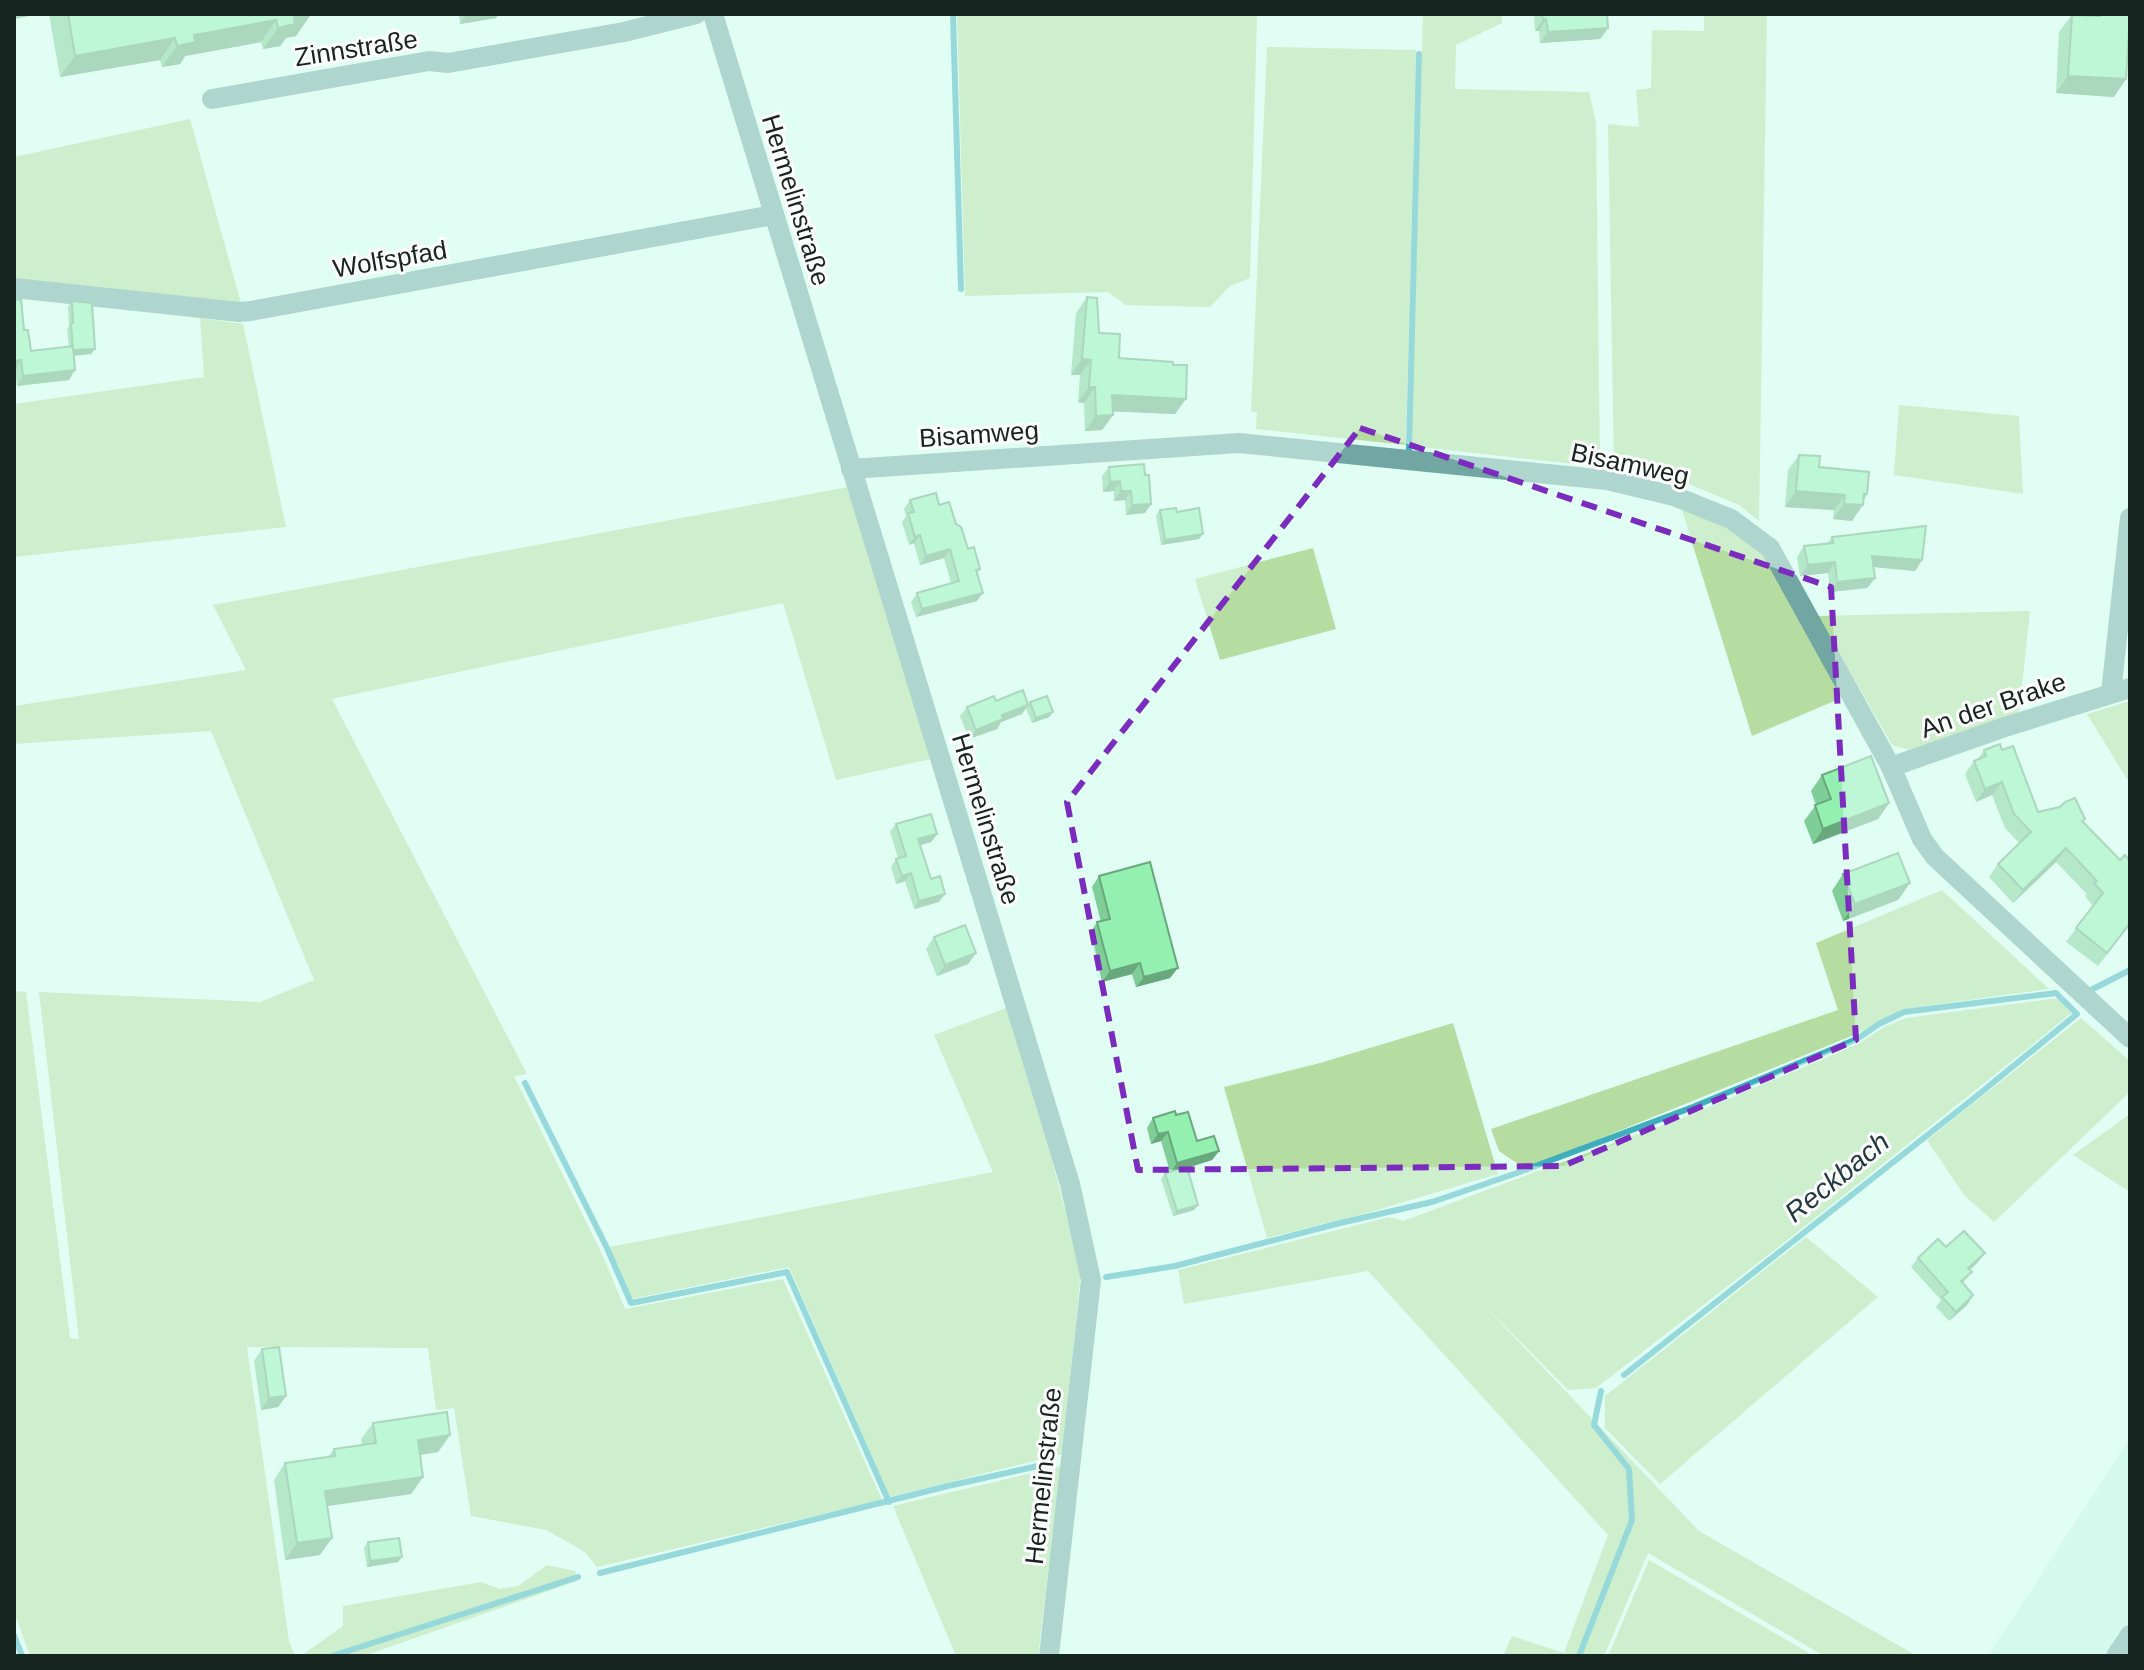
<svg xmlns="http://www.w3.org/2000/svg" width="2144" height="1670" viewBox="0 0 2144 1670" font-family="Helvetica,sans-serif">
<rect width="100%" height="100%" fill="#e0fef3"/>
<polygon fill="#c8f7e6" points="2130,1438 2130,1656 1988,1656"/>
<g fill="#b6dda1">
<polygon points="957,14 1257,14 1250,278 1230,286 1210,307 1126,305 1108,292 965,296"/>
<polygon points="1423,14 1502,14 1502,23 1456,45 1455,89 1589,92 1596,123 1600,467 1411,446"/>
<polygon points="1704,14 1767,14 1759,521 1739,505 1677,479 1614,469 1608,124 1639,127 1636,90 1651,88 1652,30 1704,31"/>
<polygon points="1267,47 1416,50 1406,445 1256,429 1257,412 1251,412"/>
<polygon points="190,119 242,307 14,281 14,157"/>
<polygon points="200,318 243,324 286,527 14,557 14,404 204,377"/>
<polygon points="1899,405 2019,416 2023,494 1894,475"/>
<polygon points="848,487 931,759 836,780 783,603 332,699 527,1074 514,1076 602,1254 625,1309 783,1279 882,1500 597,1567 585,1552 546,1530 471,1516 454,1408 436,1410 428,1348 247,1347 289,1641 295,1656 30,1656 14,1612 14,991 26,992 70,1338 79,1339 39,992 260,1002 314,980 211,731 14,744 14,706 246,670 213,605"/>
<polygon points="1681,507 1732,528 1765,553 1846,696 1752,736"/>
<polygon points="1313,548 1336,629 1220,660 1195,579"/>
<polygon points="2030,611 2019,714 1917,752 1892,745 1818,616"/>
<polygon points="2130,701 2130,784 2087,714"/>
<polygon points="1942,890 2049,989 1904,1009 1854,1035 1538,1164 1521,1166 1499,1151 1491,1129 1838,1010 1816,943"/>
<polygon points="2059,998 2073,1012 1799,1231 1596,1388 1568,1390 1475,1296 1699,1531 1917,1656 1824,1656 1648,1553 1604,1656 1503,1656 1512,1636 1564,1653 1608,1535 1368,1271 1184,1304 1178,1270 1389,1217 1403,1221 1693,1114 1858,1044 1884,1027 1906,1018"/>
<polygon points="1006,1008 1052,1160 1081,1272 1062,1454 890,1497 789,1267 631,1299 610,1247 993,1172 934,1035"/>
<polygon points="2081,1018 2130,1061 2130,1092 1994,1222 1964,1195 1927,1140"/>
<polygon points="1453,1023 1498,1174 1367,1213 1267,1238 1224,1087 1320,1063"/>
<polygon points="2130,1114 2130,1192 2073,1155"/>
<polygon points="1806,1237 1878,1297 1660,1484 1605,1428 1605,1396"/>
<polygon points="1061,1466 1038,1656 956,1656 893,1506"/>
<polygon points="1649,1560 1814,1656 1608,1656"/>
<polygon points="547,1565 575,1571 577,1581 364,1656 301,1656 343,1626 343,1606 481,1582 500,1589 518,1586"/>
</g>
<g fill="none" stroke-linecap="round" stroke-linejoin="round">
<g stroke="#3eadbc" stroke-width="6">
<polyline points="953,14 961,289"/>
<polyline points="1409,449 1419,54"/>
<polyline points="2091,990 2130,970"/>
<polyline points="525,1083 607,1248 631,1303 787,1272 889,1502"/>
<polyline points="1106,1277 1175,1266 1340,1223 1432,1202 1517,1173 1693,1107 1857,1039 1879,1024 1904,1012 2056,993 2077,1014 1973,1099 1624,1375"/>
<polyline points="600,1573 948,1486 1047,1464"/>
<polyline points="14,1635 22,1656"/>
<polyline points="332,1656 578,1577"/>
<polyline points="1579,1656 1632,1520 1629,1469 1594,1425 1601,1391"/>
</g>
<g stroke="#71a6a2" stroke-width="20">
<polyline points="713,14 1070,1184 1091,1280 1049,1656"/>
<polyline points="212,99 429,61 448,63 624,32 696,14"/>
<polyline points="14,288 239,312 251,311 773,215"/>
<polyline points="851,469 1239,443 1607,480 1674,496 1731,519 1770,548 1891,767 1922,839 1935,857 2130,1038"/>
<polyline points="2111,693 2130,518"/>
<polyline points="1891,767 2005,727 2130,688"/>
<polyline points="2116,1656 2130,1635"/>
</g>
</g>
<g fill="#7fce98">
<polygon points="49,14 311,14 296,36 286,38 280,46 263,49 261,42 185,56 180,64 162,67 160,60 60,77"/>
<polygon points="459,14 499,14 496,18 460,24"/>
<polygon points="1534,14 1607,14 1608,28 1600,39 1540,43 1539,31 1535,31"/>
<polygon points="2090,14 2130,14 2130,27 2114,97 2056,93 2059,32 2072,15 2090,16"/>
<polygon points="1087,297 1099,333 1119,358 1175,414 1113,411 1113,415 1102,430 1085,431 1084,403 1078,402 1080,375 1071,375 1076,313"/>
<polygon points="72,301 95,349 91,354 74,356 69,380 17,386 15,370 24,330 31,351 69,347 67,329 69,326 68,307"/>
<polygon points="1799,455 1819,467 1867,494 1852,521 1833,519 1834,510 1785,507 1788,470"/>
<polygon points="1109,467 1145,475 1151,504 1145,513 1126,515 1125,500 1114,501 1114,491 1103,492 1102,476"/>
<polygon points="910,500 939,505 956,524 968,549 980,569 977,574 977,601 916,617 911,602 917,593 951,583 944,558 920,565 914,543 909,545 902,522 906,516 904,509"/>
<polygon points="1160,510 1199,539 1161,545 1156,515"/>
<polygon points="1832,537 1922,560 1915,571 1873,567 1875,578 1867,588 1830,592 1828,573 1800,576 1797,557 1804,546 1827,544"/>
<polygon points="996,701 1028,705 1030,702 1053,712 1049,717 1032,723 1026,708 1022,714 1001,722 997,729 969,739 960,716 967,707"/>
<polygon points="1984,750 2002,750 2038,812 2083,821 2130,925 2098,966 2066,942 2093,906 2085,896 2087,894 2056,862 2013,903 1989,877 1998,864 2019,843 2005,828 1992,795 1976,802 1965,774 1974,761 1978,759"/>
<polygon points="1822,775 1889,803 1878,819 1813,844 1804,821 1816,805 1811,791"/>
<polygon points="896,824 937,834 931,842 920,845 939,902 914,909 905,881 896,884 891,867 896,859 898,858 890,832"/>
<polygon points="1843,874 1898,900 1843,921 1832,891"/>
<polygon points="1099,876 1170,978 1136,987 1132,974 1102,982 1090,933 1097,922 1101,922 1092,887"/>
<polygon points="934,937 976,953 968,964 937,976 926,949"/>
<polygon points="1176,1115 1197,1141 1219,1151 1212,1160 1187,1168 1198,1205 1194,1210 1173,1216 1161,1179 1165,1173 1170,1172 1161,1141 1151,1144 1147,1128 1153,1118"/>
<polygon points="1946,1247 1978,1262 1970,1270 1972,1272 1963,1283 1973,1295 1967,1305 1949,1321 1936,1307 1941,1300 1911,1267 1918,1258"/>
<polygon points="262,1349 286,1396 278,1407 261,1410 254,1361"/>
<polygon points="373,1423 450,1435 438,1452 420,1455 423,1477 411,1494 327,1506 320,1555 285,1560 274,1480 285,1463 328,1457 334,1449 362,1445 361,1439"/>
<polygon points="368,1542 398,1562 367,1567 364,1548"/>
</g>
<g fill="#68a87c">
<polygon points="14,14 39,14 14,19"/>
<polygon points="311,14 296,36 286,38 280,46 263,49 278,28 294,17"/>
<polygon points="467,14 499,14 496,18 460,24"/>
<polygon points="1546,19 1539,31 1535,31 1543,20"/>
<polygon points="276,20 261,42 185,56 180,64 162,67 177,46 194,35"/>
<polygon points="1608,28 1600,39 1540,43 1548,32"/>
<polygon points="175,38 160,60 60,77 75,56"/>
<polygon points="2068,76 2126,79 2114,97 2056,93"/>
<polygon points="95,349 91,354 69,356 73,350"/>
<polygon points="1082,359 1091,360 1080,375 1071,375"/>
<polygon points="21,360 15,370 14,370 14,361"/>
<polygon points="75,370 69,380 17,386 23,376"/>
<polygon points="1089,387 1095,387 1084,403 1078,402"/>
<polygon points="1112,395 1186,399 1175,414 1101,411"/>
<polygon points="1113,415 1102,430 1085,431 1096,416"/>
<polygon points="1120,481 1114,491 1103,492 1110,482"/>
<polygon points="1121,491 1131,491 1125,500 1114,501"/>
<polygon points="1796,491 1845,495 1834,510 1785,507"/>
<polygon points="1864,494 1867,494 1859,505 1863,505 1852,521 1833,519 1844,504"/>
<polygon points="1151,504 1145,513 1126,515 1132,505"/>
<polygon points="1203,534 1199,539 1161,545 1165,540"/>
<polygon points="920,535 914,543 909,545 915,537"/>
<polygon points="950,549 944,558 920,565 926,556"/>
<polygon points="1872,556 1922,560 1915,571 1865,566"/>
<polygon points="1835,562 1828,573 1800,576 1808,565"/>
<polygon points="1875,578 1867,588 1830,592 1837,582"/>
<polygon points="983,593 977,601 916,617 922,609"/>
<polygon points="1028,705 1022,714 1001,722 997,729 969,739 976,730 1002,715"/>
<polygon points="1053,712 1049,717 1032,723 1036,718"/>
<polygon points="2002,782 1992,795 1976,802 1985,789"/>
<polygon points="1889,803 1878,819 1813,844 1823,829"/>
<polygon points="937,834 931,842 912,848 918,839"/>
<polygon points="2066,848 2056,862 2013,903 2023,890"/>
<polygon points="911,873 905,881 896,884 902,876"/>
<polygon points="1910,883 1898,900 1843,921 1855,904"/>
<polygon points="945,894 939,902 914,909 919,901"/>
<polygon points="976,953 968,964 937,976 945,965"/>
<polygon points="1140,963 1132,974 1102,982 1110,971"/>
<polygon points="1178,968 1170,978 1136,987 1144,977"/>
<polygon points="1168,1132 1161,1141 1151,1144 1158,1134"/>
<polygon points="1219,1151 1212,1160 1170,1173 1177,1163"/>
<polygon points="1198,1205 1194,1210 1173,1216 1177,1211"/>
<polygon points="1985,1253 1978,1262 1962,1277 1968,1268"/>
<polygon points="1973,1295 1967,1305 1949,1321 1956,1312"/>
<polygon points="286,1396 278,1407 261,1410 269,1398"/>
<polygon points="450,1435 438,1452 406,1457 418,1440"/>
<polygon points="423,1477 411,1494 313,1508 325,1491"/>
<polygon points="332,1538 320,1555 285,1560 297,1543"/>
<polygon points="402,1557 398,1562 367,1567 370,1561"/>
</g>
<g fill="#94f0b1" stroke="#68a87c" stroke-width="2">
<polygon points="68,14 311,14 294,17 295,24 278,28 276,20 194,35 195,42 177,46 175,38 75,56"/>
<polygon points="1542,14 1607,14 1608,28 1548,32 1546,19 1543,20"/>
<polygon points="2101,14 2130,14 2126,79 2068,76 2072,15 2100,16"/>
<polygon points="1087,297 1097,298 1099,333 1120,334 1119,358 1173,362 1173,365 1187,365 1186,399 1112,395 1113,415 1096,416 1095,387 1089,387 1091,360 1082,359"/>
<polygon points="21,299 24,330 28,330 31,351 73,346 75,370 23,376 21,360 14,361 14,300"/>
<polygon points="72,301 92,303 95,349 73,350 71,324 73,323"/>
<polygon points="1799,455 1820,456 1819,467 1869,472 1867,494 1864,494 1863,505 1844,504 1845,495 1796,491"/>
<polygon points="1144,464 1145,475 1149,475 1151,504 1132,505 1131,491 1121,491 1120,481 1110,482 1109,467"/>
<polygon points="936,493 939,505 949,502 956,524 961,527 968,549 974,547 980,569 976,570 983,593 922,609 917,593 959,581 950,549 926,556 920,535 915,537 908,513 914,512 910,500"/>
<polygon points="1176,508 1177,512 1199,508 1203,534 1165,540 1160,510"/>
<polygon points="1926,526 1922,560 1872,556 1875,578 1837,582 1835,562 1808,565 1804,546 1833,543 1832,537"/>
<polygon points="1023,690 1028,705 1002,715 1003,719 976,730 967,707 994,696 996,701"/>
<polygon points="1047,696 1053,712 1036,718 1030,702"/>
<polygon points="2000,744 2002,750 2013,746 2038,812 2060,807 2065,802 2075,798 2085,819 2082,821 2120,860 2125,855 2130,861 2130,923 2107,953 2076,928 2103,893 2094,883 2097,881 2066,848 2023,890 1998,864 2031,832 2014,814 2002,782 1985,789 1974,761 1986,756 1984,750"/>
<polygon points="1871,756 1889,803 1823,829 1815,805 1831,799 1822,775"/>
<polygon points="931,814 937,834 918,839 931,879 940,876 945,894 919,901 911,873 902,876 896,859 906,856 896,824"/>
<polygon points="1898,853 1910,883 1855,904 1843,874"/>
<polygon points="1150,862 1178,968 1144,977 1140,963 1110,971 1097,922 1110,919 1099,876"/>
<polygon points="965,925 976,953 945,965 934,937"/>
<polygon points="1175,1111 1176,1115 1188,1112 1197,1141 1214,1136 1219,1151 1177,1163 1168,1132 1158,1134 1153,1118"/>
<polygon points="1187,1167 1198,1205 1177,1211 1165,1173"/>
<polygon points="1964,1231 1985,1253 1968,1268 1972,1272 1961,1281 1973,1295 1956,1312 1942,1297 1948,1292 1918,1258 1938,1239 1946,1247"/>
<polygon points="279,1347 286,1396 269,1398 262,1349"/>
<polygon points="447,1412 450,1435 418,1440 423,1477 325,1491 332,1538 297,1543 285,1463 335,1456 334,1449 376,1443 373,1423"/>
<polygon points="399,1538 402,1557 370,1561 368,1542"/>
</g>
<path d="M0 0H2144V1670H0ZM1360 428 1831 587 1856 1040 1563 1166 1138 1170 1067 802Z" fill="#e0fef3" fill-opacity=".55" fill-rule="evenodd"/>
<path fill="none" stroke="#7b2cbf" stroke-width="6" stroke-dasharray="16 10" stroke-linejoin="round" d="M1360 428 1831 587 1856 1040 1563 1166 1138 1170 1067 802Z"/>
<g text-anchor="middle" dominant-baseline="central" stroke-width="6" stroke-linejoin="round" paint-order="stroke">
<g font-size="26" fill="#172520" stroke="#fff">
<text transform="translate(356 48) rotate(-9)">Zinnstraße</text>
<text transform="translate(796 200) rotate(73)">Hermelinstraße</text>
<text transform="translate(390 259) rotate(-10)">Wolfspfad</text>
<text transform="translate(979 434) rotate(-4)">Bisamweg</text>
<text transform="translate(1630 464) rotate(12)">Bisamweg</text>
<text transform="translate(1993 705) rotate(-19)">An der Brake</text>
<text transform="translate(986 819) rotate(73)">Hermelinstraße</text>
<text transform="translate(1043 1476) rotate(-84)">Hermelinstraße</text>
</g>
<g font-size="28" font-style="italic" fill="#223b3f" stroke="#fff">
<text transform="translate(1837 1177) rotate(-39)">Reckbach</text>
</g>
</g>
<rect width="2144" height="1670" fill="none" stroke="#172520" stroke-width="32"/>
</svg>
